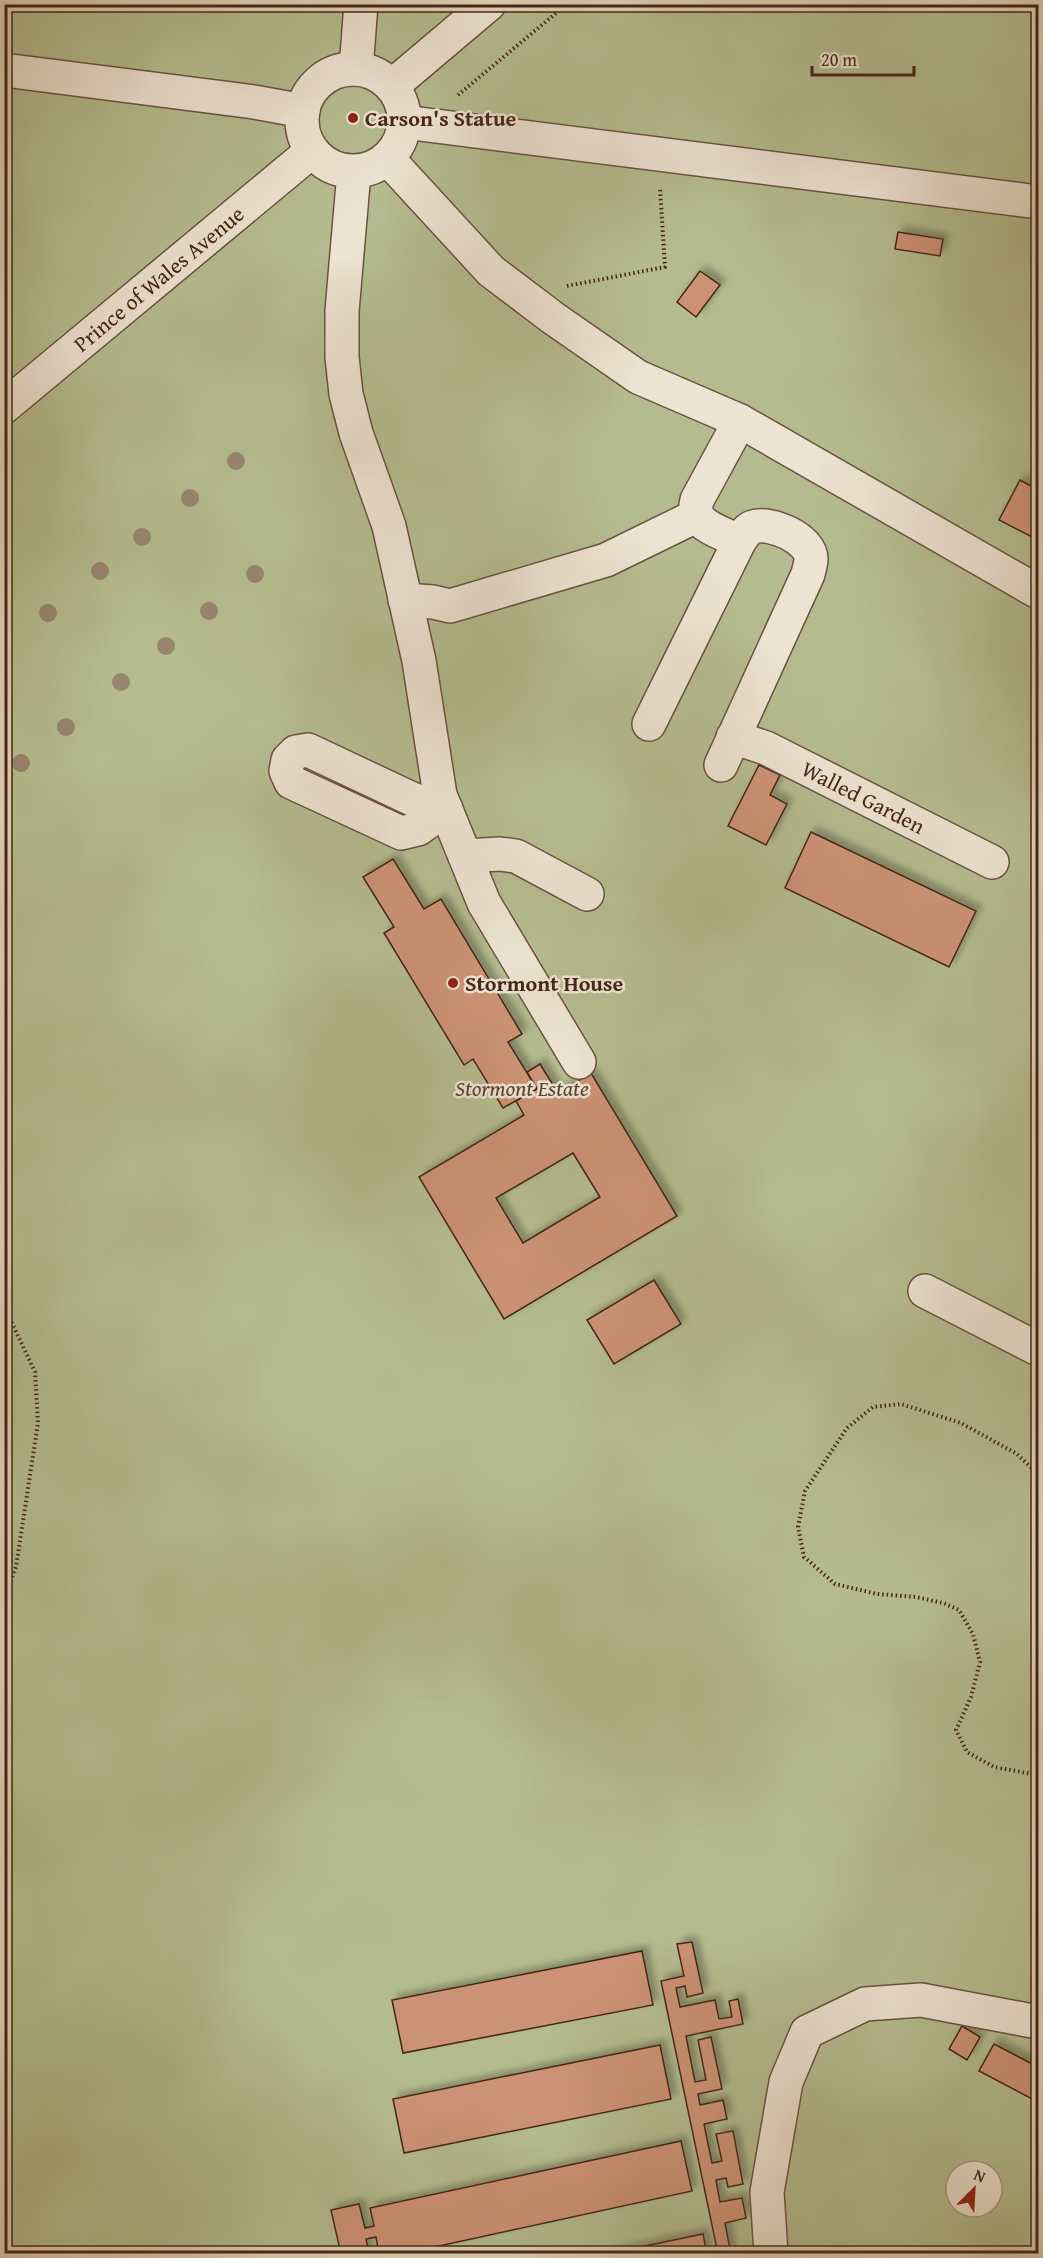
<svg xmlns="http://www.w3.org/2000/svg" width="1043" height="2258" viewBox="0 0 1043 2258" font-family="'Gentium Book Plus',serif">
<defs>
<filter id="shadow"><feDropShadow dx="5.5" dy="-5.5" stdDeviation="3" flood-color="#0004"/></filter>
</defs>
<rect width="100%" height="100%" fill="#e3d4ba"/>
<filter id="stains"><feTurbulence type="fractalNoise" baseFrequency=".00333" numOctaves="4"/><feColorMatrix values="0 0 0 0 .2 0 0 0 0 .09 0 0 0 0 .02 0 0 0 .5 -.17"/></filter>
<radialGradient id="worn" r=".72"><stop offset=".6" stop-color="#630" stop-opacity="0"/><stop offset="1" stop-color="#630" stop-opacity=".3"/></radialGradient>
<path fill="#b4bc8f" stroke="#7c7154" stroke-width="1.5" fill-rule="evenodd" d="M5 5H1038V2253L5 2254ZM956 2171H992V2207H956Z"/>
<g fill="#cc9274" stroke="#452619" stroke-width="1.5" fill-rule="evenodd" filter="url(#shadow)">
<polygon points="898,232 943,239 940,256 895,249"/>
<polygon points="700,271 720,285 696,317 677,302"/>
<polygon points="1020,480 1038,490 1038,540 999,520"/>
<polygon points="759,765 780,775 770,795 787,804 766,845 728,826"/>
<polygon points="811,832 976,911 949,967 785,888"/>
<polygon points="393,859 424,909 441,899 522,1034 508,1042 537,1089 503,1108 473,1059 464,1065 384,933 394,927 363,877"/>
<path d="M540 1064 558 1093 591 1073 677 1216 504 1319 419 1177 524 1115 516 1101 537 1089 527 1072ZM573 1153 600 1197 523 1243 496 1198Z"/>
<polygon points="654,1280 681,1324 614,1364 587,1320"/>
<polygon points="692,1942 703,1993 687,1997 685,1986 676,1988 680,2007 715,2000 719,2019 732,2017 729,2001 738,1999 743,2024 686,2036 695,2082 706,2080 698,2040 711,2037 722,2089 698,2094 700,2105 723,2100 727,2119 704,2124 712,2163 722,2161 716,2134 733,2131 743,2184 728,2187 726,2178 716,2180 720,2202 742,2198 746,2218 725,2223 731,2254 718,2254 661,1981 684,1976 677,1944"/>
<polygon points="642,1951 653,2005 403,2053 392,2000"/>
<polygon points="962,2026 980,2037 967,2060 949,2049"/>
<polygon points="994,2044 1038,2067 1038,2102 979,2071"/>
<polygon points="660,2045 671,2099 404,2153 393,2099"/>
<polygon points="681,2141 692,2191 402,2254 379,2254 376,2237 366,2239 369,2254 341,2254 331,2210 359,2204 365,2228 374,2226 370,2208"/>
<polygon points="703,2234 707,2254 607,2254"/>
</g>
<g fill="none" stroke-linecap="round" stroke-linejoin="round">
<defs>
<g id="minor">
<polyline points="356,69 361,4"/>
<circle cx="353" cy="120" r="51"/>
<polyline points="4,70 254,102 303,111"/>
<polyline points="392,86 489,4"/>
<polyline points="404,122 1038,202"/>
<polyline points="388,159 491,271 553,318 638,377 740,421 1038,592"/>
<polyline points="354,172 342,311 342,357 346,394 356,433 389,526 419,661 440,795 484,903 579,1062"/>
<path id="s1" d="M4 407 312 151"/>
<polyline points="405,600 433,602 450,606 606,560 696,516"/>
<polyline points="649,724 740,540"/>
<path id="s2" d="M733 737 766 748 992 862"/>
<polygon points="308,750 412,799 446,809 418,829 401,833 291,782 286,771 288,760 296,752"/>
<path d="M721 765 808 574C809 569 811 564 811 559 811 539 771 521 753 527 747 529 744 535 740 540L734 539C716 530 690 524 697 500L740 421"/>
<polyline points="465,856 500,854 516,856 587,894"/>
<polyline points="925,1291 1038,1349"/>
<polyline points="771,2254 767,2192 786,2082 807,2032 865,2004 921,2000 1038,2022"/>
</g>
</defs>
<use href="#minor" stroke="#6c5241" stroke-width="36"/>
<g stroke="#452619" stroke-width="4" stroke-dasharray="1.5 3" stroke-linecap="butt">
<polyline points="458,95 567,4"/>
<polyline points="567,286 665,267 660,188"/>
<polyline points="4,1306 35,1372 38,1423 16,1567 4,1598"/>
<polyline points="1038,1474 1017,1454 961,1423 901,1404 873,1407 847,1428 805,1491 798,1527 804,1557 835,1584 877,1594 916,1597 943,1603 959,1610 973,1634 980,1662 971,1697 956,1730 967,1752 994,1767 1038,1775"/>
</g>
<use href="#minor" stroke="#ede3d2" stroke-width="33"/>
</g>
<g fill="#98856f">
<circle cx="236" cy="461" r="9"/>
<circle cx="190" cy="498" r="9"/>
<circle cx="142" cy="537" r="9"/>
<circle cx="100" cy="571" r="9"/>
<circle cx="255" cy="574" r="9"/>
<circle cx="209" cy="611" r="9"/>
<circle cx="48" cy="613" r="9"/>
<circle cx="166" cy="646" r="9"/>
<circle cx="121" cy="682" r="9"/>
<circle cx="66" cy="727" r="9"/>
<circle cx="21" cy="763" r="9"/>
</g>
<g fill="#8f2418" stroke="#ede3d2" stroke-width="2">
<circle cx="353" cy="118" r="6"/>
<circle cx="453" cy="983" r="6"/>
</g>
<g text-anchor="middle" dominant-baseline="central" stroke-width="5" stroke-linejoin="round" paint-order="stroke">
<g font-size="22" font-weight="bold" fill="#452619" stroke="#ede3d2" text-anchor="start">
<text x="365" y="118">Carson's Statue</text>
<text x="465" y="983">Stormont House</text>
</g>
<g font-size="22" fill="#452619" stroke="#ede3d2">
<text stroke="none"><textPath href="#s1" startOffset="201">Prince of Wales Avenue</textPath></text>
<text stroke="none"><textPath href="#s2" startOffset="144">Walled Garden</textPath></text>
</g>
<g font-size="22" font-style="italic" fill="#5b4431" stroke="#ede3d2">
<text x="522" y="1088">Stormont Estate</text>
</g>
</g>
<rect width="1043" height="2258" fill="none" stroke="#e3d4ba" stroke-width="24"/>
<rect x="6" y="6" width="1031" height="2246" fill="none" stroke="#452619" stroke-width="3"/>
<rect x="12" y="12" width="1019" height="2234" fill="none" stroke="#452619" stroke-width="1.5"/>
<g transform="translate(974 2189) rotate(24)"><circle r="28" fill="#ede3d2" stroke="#aa9788" stroke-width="1.5"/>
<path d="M0-4.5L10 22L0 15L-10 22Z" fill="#8f2418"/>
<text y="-9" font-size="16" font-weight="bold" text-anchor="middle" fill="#452619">N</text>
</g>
<path d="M812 66v9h102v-9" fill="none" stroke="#452619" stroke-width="3"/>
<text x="821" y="66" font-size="18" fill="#452619" stroke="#ede3d2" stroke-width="4.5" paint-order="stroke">20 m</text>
<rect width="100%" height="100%" filter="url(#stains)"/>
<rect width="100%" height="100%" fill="url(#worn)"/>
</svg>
